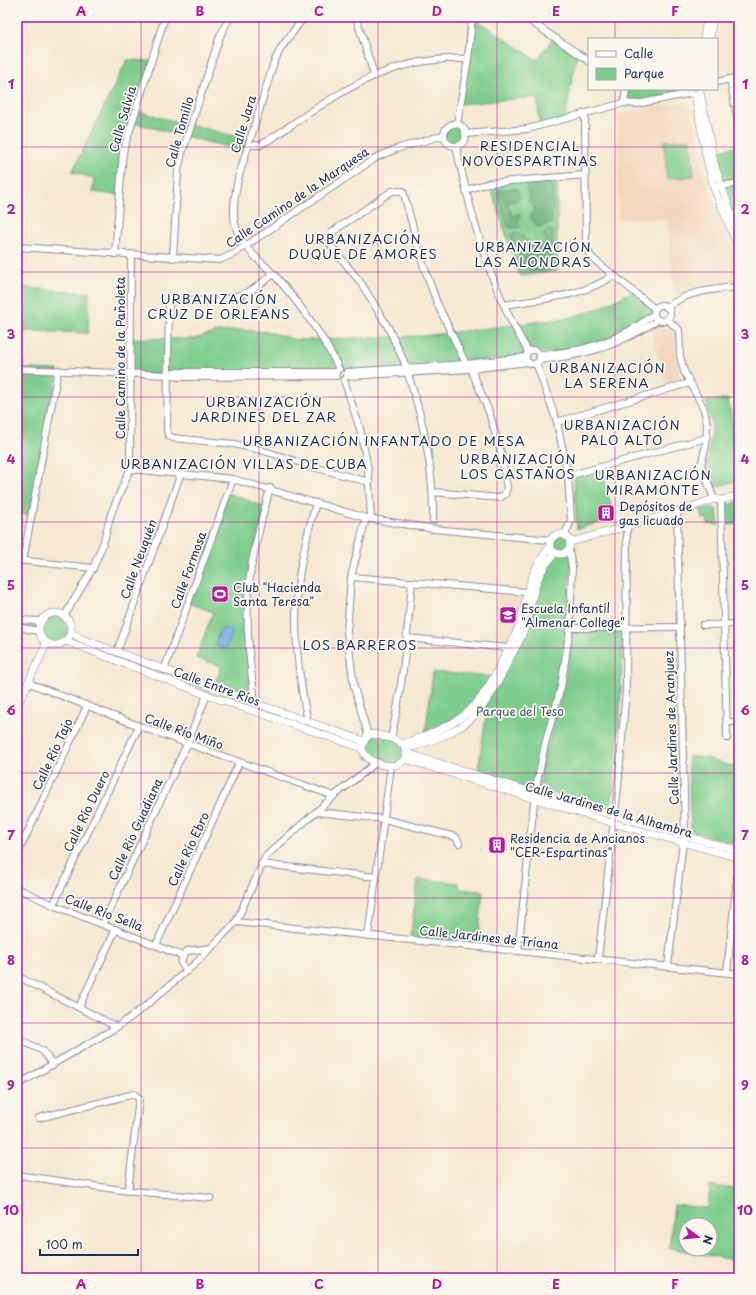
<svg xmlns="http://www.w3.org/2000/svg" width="756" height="1295" viewBox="0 0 756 1295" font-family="'Playpen Sans',sans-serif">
<rect width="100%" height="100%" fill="#fbf7ec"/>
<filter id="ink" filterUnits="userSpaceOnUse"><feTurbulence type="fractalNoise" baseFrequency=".025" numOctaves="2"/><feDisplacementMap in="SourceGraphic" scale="8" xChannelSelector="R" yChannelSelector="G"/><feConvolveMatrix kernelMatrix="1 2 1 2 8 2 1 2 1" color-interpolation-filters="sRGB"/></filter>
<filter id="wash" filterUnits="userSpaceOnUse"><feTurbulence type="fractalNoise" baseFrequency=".012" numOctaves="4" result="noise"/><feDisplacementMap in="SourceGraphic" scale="16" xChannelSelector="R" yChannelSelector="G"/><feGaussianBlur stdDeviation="0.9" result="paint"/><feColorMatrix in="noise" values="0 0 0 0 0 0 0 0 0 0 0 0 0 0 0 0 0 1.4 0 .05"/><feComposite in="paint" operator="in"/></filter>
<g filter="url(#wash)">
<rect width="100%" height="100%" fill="#f6e8d2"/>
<g fill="#f2d5bd">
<polygon points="683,102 687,103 693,110 703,172 711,196 728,232 725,232 725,239 729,239 739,264 739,283 708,285 674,296 667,219 618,219 618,114"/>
<polygon points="658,326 664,328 668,326 676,334 676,359 682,379 666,383 651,331"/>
<polygon points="498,593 523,595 515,629 508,644 494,642"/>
</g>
<g fill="#7ecd8c" stroke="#4c7e75" fill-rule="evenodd">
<polygon points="472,17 537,60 554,37 577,53 565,119 540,125 537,97 460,104"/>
<polygon points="127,60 151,61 135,111 250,140 246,152 131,122 123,152 119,195 92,192 94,178 72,172"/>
<polygon points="626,89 689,89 692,93 624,103"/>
<circle cx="455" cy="135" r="9"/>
<polygon points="690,139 694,176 667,179 664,141"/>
<polygon points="739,146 739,236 711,152"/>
<polygon points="557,177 557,271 520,276 489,183"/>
<polygon points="17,287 89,293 88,333 25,331 23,369 58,370 31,516 17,513 17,369 20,369 21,331 17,330"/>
<polygon points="633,291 654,311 633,329 570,352 538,352 532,350 527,353 526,357 346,370 341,368 337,370 131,374 131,338 194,339 217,332 241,330 269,332 296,340 423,336 569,318 600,308"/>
<polygon points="728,399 738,455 739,480 715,487 707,464 712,425 706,401"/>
<polygon points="602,470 611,506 599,508 601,522 577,529 574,478"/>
<polygon points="228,493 265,507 253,554 247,617 255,703 213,688 222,666 196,658 213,612 188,603"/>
<polygon points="739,501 739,524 725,525 726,506"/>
<polygon points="712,507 717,510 719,525 708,524 707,518 702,519 700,509"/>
<circle cx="560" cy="544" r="9"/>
<polygon points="569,550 571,556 566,659 535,793 477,775 487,710 485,703 536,580 555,553 562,554"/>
<circle cx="55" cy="629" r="13"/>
<polygon points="573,631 623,632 620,714 611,810 539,790 543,765 564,686"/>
<polygon points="433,672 494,677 468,713 425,736"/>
<polygon points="368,735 399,740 406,753 396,766 366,758 364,741"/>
<polygon points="688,756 706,758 739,769 739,845 691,831"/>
<polygon points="418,879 459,883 459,889 483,891 477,947 410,940"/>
<path d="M710 1186 739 1189V1261L669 1248 674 1205 708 1208ZM686 1225H710V1249H686Z"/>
</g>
<g fill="#66b078" stroke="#40706b">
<path d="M538 183H550C555 196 552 209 552 223L538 227 530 217 535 208 528 201 530 197 526 189 527 185 530 187Z"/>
<polygon points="517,188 519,197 517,200 509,202 508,206 513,216 519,214 521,215 518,221 521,228 508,227 498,194 499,190"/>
<path d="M547 229 553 231 552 243 555 249 551 256 552 267 546 265 545 269 538 271 522 266 519 258 520 249 514 244 511 235 515 232C524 235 528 242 536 247L544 244 547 238 543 236Z"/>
</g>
<polygon fill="#7dabe6" stroke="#4c6da2" points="223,628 230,629 232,634 226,648 222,648 215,645 219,632"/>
</g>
<g filter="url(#ink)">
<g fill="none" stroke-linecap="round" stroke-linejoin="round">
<defs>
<g id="minor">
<path d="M304 17 281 48 274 62 238 179C235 195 231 215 237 230 244 251 264 263 278 279 302 307 323 335 339 369"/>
<polyline points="356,17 374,75"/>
<polyline points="524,17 589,61"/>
<polyline points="730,79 739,127"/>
<polyline points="717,82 739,77"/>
<polyline points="626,89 624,103 637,104 692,93"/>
<polyline points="669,89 676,89"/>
<polyline points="585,113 586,247 591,257 655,309"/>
<polyline points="457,124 468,59 472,17"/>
<circle cx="455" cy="135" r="11"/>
<polyline points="465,134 527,129 624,103"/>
<path d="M249 145H260L269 140C332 98 387 54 468 59"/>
<path d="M456 146C471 216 490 289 528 351"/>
<polyline points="717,187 739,183"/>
<polyline points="466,190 489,183 585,175"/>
<polyline points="17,247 220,260 235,253 377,157 396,149 444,135"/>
<polyline points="115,254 123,152 165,17"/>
<polyline points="173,258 178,171 182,153 220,36 230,17"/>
<path d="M274 274C265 280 257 287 248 292 222 303 196 301 169 299L167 431 169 436 173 438 234 444 261 450 317 468 369 482"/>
<path d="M504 305C541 299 583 297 614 275"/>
<circle cx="662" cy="313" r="8"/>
<path d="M667 308C684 291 716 289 739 287"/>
<polyline points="667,319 679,330 680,356 684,371 704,409 707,424 706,445 701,465 714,499"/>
<circle cx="533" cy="357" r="7"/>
<path d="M540 354C581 353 621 340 654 314"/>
<path d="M539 360C588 355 617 346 658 320"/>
<polyline points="536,363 557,422 568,476 571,521 565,534"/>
<polyline points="407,368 388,327 361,283 329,243 332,232 392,191 403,191 423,264 437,303 466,364"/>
<polyline points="17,369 168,375 179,377 336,376"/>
<polyline points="347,372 466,364 526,357"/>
<polyline points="170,374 179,372 336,372"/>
<path d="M408 374C424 422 434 469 433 520"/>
<polyline points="347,376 471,369 528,362"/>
<polyline points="344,380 360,429 368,469 371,519"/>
<polyline points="557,422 689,383"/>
<polyline points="130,469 233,479 366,518 434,529 550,540"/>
<polyline points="568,476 706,438"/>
<polyline points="433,492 500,498 505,494 507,488 502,456 489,412 471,369"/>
<polyline points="721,500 727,738"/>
<polyline points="366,518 351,577 347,632 354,687 368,735"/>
<polyline points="17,560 93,568"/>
<polyline points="23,561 58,370"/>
<polyline points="351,577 527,592"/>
<polyline points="65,615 93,568 103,544 111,514 130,469 131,255"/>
<polyline points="17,620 40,621"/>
<polyline points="703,625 739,624"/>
<polyline points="17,627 39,631"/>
<polyline points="570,628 680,627"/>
<polyline points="407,638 508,648"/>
<polyline points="117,652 181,473"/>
<polyline points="164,670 233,479"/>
<polyline points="29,683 139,726 334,796"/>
<path d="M255 703C250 664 245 624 249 584 252 552 262 520 270 488"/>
<path d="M308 722C298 675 292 625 299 578 302 552 309 528 316 503"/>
<polyline points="727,722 739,722"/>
<path d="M391 738C403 687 407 634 412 582"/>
<polyline points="317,812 384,819 456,837 459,843"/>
<polyline points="17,855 87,706"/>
<polyline points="261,864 376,877"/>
<polyline points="17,888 53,905 183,956"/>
<polyline points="53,905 139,726"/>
<polyline points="236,922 739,974"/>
<polyline points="103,924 187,744 207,695"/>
<polyline points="368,936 391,766"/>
<polyline points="156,945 239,763"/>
<polyline points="518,951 535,793 545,744 561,687 570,628 572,567 569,550"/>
<polyline points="598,959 618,787 626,690 627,525"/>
<polyline points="668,966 683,842 685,836 677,512"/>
<polyline points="187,971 181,963 183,956 187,951 211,948"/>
<polyline points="727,972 739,859"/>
<polyline points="17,976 117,1027"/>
<polyline points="79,1007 116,929"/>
<polyline points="17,1038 43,1051 53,1065"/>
<polyline points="17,1085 117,1027 143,1008 196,963 236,922 266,856 334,796 377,762"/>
<polyline points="39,1118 134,1094 139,1098 128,1191"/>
<polyline points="17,1175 122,1190 210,1198"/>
</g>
<g id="tertiary">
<polyline points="704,39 707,17"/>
<polyline points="710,39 713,17"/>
<polyline points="700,92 715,167 739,236"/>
<polyline points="695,94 706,155 714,188 739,249"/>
<circle cx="560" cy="544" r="10"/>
<polyline points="571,542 677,512 714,499 721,500 739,495"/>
<circle cx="55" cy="629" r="16"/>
<polyline points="71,632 82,639 255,703 364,741"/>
<polyline points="66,641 207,695 362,748"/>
<polyline points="17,706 47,643"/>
<path d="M373 734 391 738 403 744C419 773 367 771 362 748 364 741 365 736 373 734Z"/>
<path d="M403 744C460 722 474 718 502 661 508 649 516 636 520 623 529 591 528 574 550 547"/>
<path d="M406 749C421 744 437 739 451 732 482 718 496 686 510 658 515 649 520 640 524 630 535 599 530 580 555 553"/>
<polyline points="406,753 535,793 739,851"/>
<polyline points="405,759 613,823 739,858"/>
</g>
</defs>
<use href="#minor" stroke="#888c98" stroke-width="8"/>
<use href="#tertiary" stroke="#888c98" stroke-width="8"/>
<use href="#minor" stroke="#fff" stroke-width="6"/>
<use href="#tertiary" stroke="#fff" stroke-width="7"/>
</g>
</g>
<path fill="none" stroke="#b5179e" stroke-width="1" stroke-opacity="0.55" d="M141 17V1278M259 17V1278M378 17V1278M497 17V1278M615 17V39M615 89V1278M17 147H739M17 272H739M17 397H739M17 522H739M17 648H739M17 773H739M17 898H739M17 1023H739M17 1148H739"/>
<defs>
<symbol id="building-square" viewBox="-11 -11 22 22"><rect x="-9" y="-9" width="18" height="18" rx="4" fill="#b5179e" stroke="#fbf7ec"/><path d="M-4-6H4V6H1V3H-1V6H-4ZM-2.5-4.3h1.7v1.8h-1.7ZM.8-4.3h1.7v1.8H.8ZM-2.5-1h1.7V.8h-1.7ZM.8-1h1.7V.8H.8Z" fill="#fff"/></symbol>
<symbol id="stadium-square" viewBox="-11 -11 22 22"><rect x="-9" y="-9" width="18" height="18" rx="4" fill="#b5179e" stroke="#fbf7ec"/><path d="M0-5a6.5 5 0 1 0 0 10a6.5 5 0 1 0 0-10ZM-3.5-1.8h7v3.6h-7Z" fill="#fff"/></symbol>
<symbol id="school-square" viewBox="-11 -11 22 22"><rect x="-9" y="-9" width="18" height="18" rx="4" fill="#b5179e" stroke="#fbf7ec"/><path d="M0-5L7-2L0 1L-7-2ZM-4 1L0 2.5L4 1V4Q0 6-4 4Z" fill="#fff"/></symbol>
</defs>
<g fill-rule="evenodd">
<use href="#building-square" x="596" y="503" width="20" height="20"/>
<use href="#stadium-square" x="210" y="584" width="20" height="20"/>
<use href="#school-square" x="498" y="605" width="20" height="20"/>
<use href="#building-square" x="487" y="835" width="20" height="20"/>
</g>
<g text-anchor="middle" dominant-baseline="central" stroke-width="3.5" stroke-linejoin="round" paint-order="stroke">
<g font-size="12" fill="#1b2f5e" stroke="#fbf7ec">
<text transform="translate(122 119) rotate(-74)">Calle Salvia</text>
<text transform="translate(243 124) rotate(-73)">Calle Jara</text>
<text transform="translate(179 132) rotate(-74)">Calle Tomillo</text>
<text transform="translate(297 197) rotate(-34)">Calle Camino de la Marquesa</text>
<text transform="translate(120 358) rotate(-90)">Calle Camino de la Pañoleta</text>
<text transform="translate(138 559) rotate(-70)">Calle Neuquén</text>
<text transform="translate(188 570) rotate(-70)">Calle Formosa</text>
<text transform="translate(217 686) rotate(20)">Calle Entre Ríos</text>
<text transform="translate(671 728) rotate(-92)">Calle Jardines de Aranjuez</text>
<text transform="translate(184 731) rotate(20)">Calle Río Miño</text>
<text transform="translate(52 754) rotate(-65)">Calle Río Tajo</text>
<text transform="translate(609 809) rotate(16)">Calle Jardines de la Alhambra</text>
<text transform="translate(86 811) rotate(-64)">Calle Río Duero</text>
<text transform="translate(135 829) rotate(-65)">Calle Río Guadiana</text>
<text transform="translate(188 849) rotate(-65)">Calle Río Ebro</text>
<text transform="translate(104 912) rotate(21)">Calle Río Sella</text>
<text transform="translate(489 937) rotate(6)">Calle Jardines de Triana</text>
</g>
<g font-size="12" fill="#1b2f5e" stroke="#fbf7ec" text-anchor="start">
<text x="619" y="506">Depósitos de<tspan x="619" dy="14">gas licuado</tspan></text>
<text x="233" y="587">Club "Hacienda<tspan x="233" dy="14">Santa Teresa"</tspan></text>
<text x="521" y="608">Escuela Infantil<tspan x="521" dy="14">"Almenar College"</tspan></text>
<text x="510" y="838">Residencia de Ancianos<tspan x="510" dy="14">"CER-Espartinas"</tspan></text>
</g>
<g font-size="12" fill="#395e6c" stroke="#fbf7ec">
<text x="520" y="711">Parque del Teso</text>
</g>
<g font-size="13" letter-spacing="1" fill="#1b2f5e" stroke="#fbf7ec">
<text x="530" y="145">RESIDENCIAL<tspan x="530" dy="15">NOVOESPARTINAS</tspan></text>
<text x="363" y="238">URBANIZACIÓN<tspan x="363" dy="15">DUQUE DE AMORES</tspan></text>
<text x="533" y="246">URBANIZACIÓN<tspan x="533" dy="15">LAS ALONDRAS</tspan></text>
<text x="219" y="298">URBANIZACIÓN<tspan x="219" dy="15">CRUZ DE ORLEANS</tspan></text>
<text x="607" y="367">URBANIZACIÓN<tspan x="607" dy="15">LA SERENA</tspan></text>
<text x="264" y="401">URBANIZACIÓN<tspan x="264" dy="15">JARDINES DEL ZAR</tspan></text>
<text x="622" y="424">URBANIZACIÓN<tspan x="622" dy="15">PALO ALTO</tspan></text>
<text x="384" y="440">URBANIZACIÓN INFANTADO DE MESA</text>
<text x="518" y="458">URBANIZACIÓN<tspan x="518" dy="15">LOS CASTAÑOS</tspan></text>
<text x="244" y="463">URBANIZACIÓN VILLAS DE CUBA</text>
<text x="653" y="474">URBANIZACIÓN<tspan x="653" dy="15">MIRAMONTE</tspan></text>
<text x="360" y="644">LOS BARREROS</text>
</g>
</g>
<rect width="756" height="1295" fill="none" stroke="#fbf7ec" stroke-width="44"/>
<rect x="588" y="38" width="130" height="52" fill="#fbf7ec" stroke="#a1a7b3"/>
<rect x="596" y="51" width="20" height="6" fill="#ffffff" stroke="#a1a7b3"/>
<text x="624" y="58" font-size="12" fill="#1b2f5e">Calle</text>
<rect x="596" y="68" width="20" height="12" fill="#7ecd8c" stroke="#a1a7b3"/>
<text x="624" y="78" font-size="12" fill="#1b2f5e">Parque</text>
<g transform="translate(698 1237) rotate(106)"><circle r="19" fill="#fbf7ec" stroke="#a1a7b3"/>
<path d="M0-3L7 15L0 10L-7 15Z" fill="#b5179e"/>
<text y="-6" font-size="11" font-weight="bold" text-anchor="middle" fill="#1b2f5e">N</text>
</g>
<path d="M40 1249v6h98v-6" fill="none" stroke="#1b2f5e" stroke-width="2"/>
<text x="46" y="1249" font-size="12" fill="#1b2f5e" stroke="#fbf7ec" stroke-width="3" paint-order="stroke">100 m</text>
<rect x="22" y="22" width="712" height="1251" fill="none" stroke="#b5179e" stroke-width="1.5"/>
<g font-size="13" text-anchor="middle" font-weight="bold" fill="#b5179e">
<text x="81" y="16">A</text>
<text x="200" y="16">B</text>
<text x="319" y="16">C</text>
<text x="437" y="16">D</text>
<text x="556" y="16">E</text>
<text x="675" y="16">F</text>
<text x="11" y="89">1</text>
<text x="745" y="89">1</text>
<text x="11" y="214">2</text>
<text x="745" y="214">2</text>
<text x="11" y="339">3</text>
<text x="745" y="339">3</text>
<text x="11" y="464">4</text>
<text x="745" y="464">4</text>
<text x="11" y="590">5</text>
<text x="745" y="590">5</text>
<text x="11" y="715">6</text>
<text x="745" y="715">6</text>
<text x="11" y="840">7</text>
<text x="745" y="840">7</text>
<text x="11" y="965">8</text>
<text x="745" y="965">8</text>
<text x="11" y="1090">9</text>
<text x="745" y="1090">9</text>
<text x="11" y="1215">10</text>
<text x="745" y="1215">10</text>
<text x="81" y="1289">A</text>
<text x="200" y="1289">B</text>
<text x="319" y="1289">C</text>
<text x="437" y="1289">D</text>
<text x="556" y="1289">E</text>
<text x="675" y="1289">F</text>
</g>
</svg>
